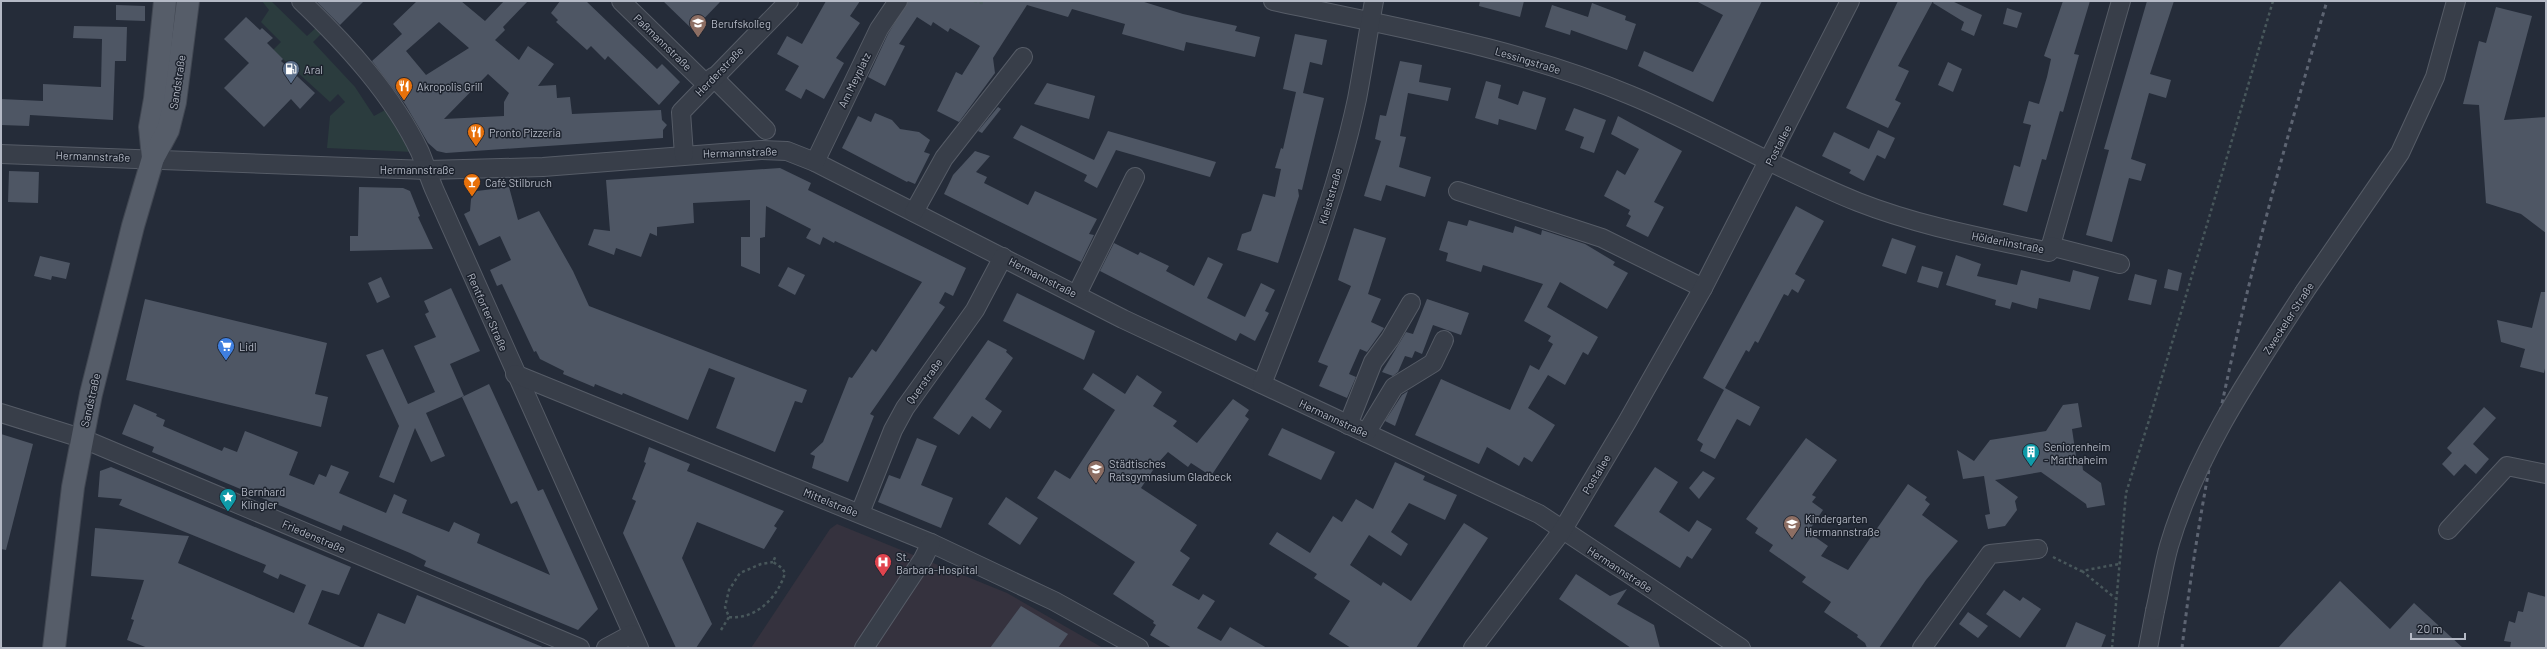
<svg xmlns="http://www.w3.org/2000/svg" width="2547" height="649" viewBox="0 0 2547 649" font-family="Barlow,sans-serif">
<rect width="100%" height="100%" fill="#252c39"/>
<polygon fill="#35323e" points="837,524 1007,593 1103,648 751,648 830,529"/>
<polygon fill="#2b3c3e" points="262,1 271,1 307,36 317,27 323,32 313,42 355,87 374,116 387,109 413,152 327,148 330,116 345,102 338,94 330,102 273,50 281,42 261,22 269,10"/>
<g fill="#4e5664" fill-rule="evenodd">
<polygon points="316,1 364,1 340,25"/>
<path d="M417 1H461L485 21 504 1H528L503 27 505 30 495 40 519 60 528 46 554 64 538 86 556 85 557 98 570 97 572 114 661 110 662 120 667 125 663 130V138L446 153 437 151 428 143 405 104 372 61 402 34 393 24ZM439 22 469 48 426 75 406 51ZM488 74 509 93 504 102V116L444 119Z"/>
<polygon points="560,1 586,1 657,69 662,64 680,82 659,105 608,56 605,60 591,46 587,50 556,22 558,20 551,13"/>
<polygon points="663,1 721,1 693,30"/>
<polygon points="826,1 860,1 850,16 860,23 836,58 844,63 824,99 806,89 801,99 785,90 799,66 777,54 787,36 802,44"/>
<polygon points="908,1 1141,1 1183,14 1237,26 1235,31 1260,37 1255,57 1186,42 1184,51 1122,34 1125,24 1072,9 1068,17 1027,5 993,58 995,73 959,122 937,111 956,72 962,75 980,46 950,28 948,32 933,22 931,26 917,17 899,44 905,46 885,86 868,77 888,34"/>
<polygon points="1480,1 1524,1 1520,17 1479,6"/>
<polygon points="1696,1 1762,1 1713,102 1638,66 1644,51 1693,72 1723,15"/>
<polygon points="1898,1 1933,1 1898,66 1909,71 1895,100 1901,103 1888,128 1846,108"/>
<polygon points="1934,1 1952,1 1982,15 1974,36 1961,30 1964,22 1933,3"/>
<polygon points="2063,1 2090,1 2074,54 2079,55 2063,112 2060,111 2046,160 2042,159 2027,212 2003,205 2014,165 2020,167 2031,125 2023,123 2029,101 2039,104 2047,77 2051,59 2044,56"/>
<polygon points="2147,1 2174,1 2150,74 2171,80 2166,98 2149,93 2131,159 2146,164 2141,181 2129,178 2112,242 2086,235 2109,150 2104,149"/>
<polygon points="1592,3 1626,16 1625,20 1636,24 1627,50 1571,30 1570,35 1545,27 1552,5 1588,17"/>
<polygon points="116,5 145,6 145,21 116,20"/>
<polygon points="2496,7 2532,16 2504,120 2546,117 2546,233 2521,214 2486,203 2479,105 2463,104 2479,41 2486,43"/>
<polygon points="2007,8 2022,13 2017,28 2003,24"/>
<polygon points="246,17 260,30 262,28 273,38 267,43 283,59 281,61 315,93 300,109 291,99 264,127 224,88 249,63 224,39"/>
<polygon points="74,26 127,27 126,61 115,61 113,120 30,115 29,126 1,125 1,99 43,101 43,84 101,87 102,39 73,38"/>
<polygon points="1295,34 1327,40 1322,65 1310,62 1303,93 1324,98 1302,190 1298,189 1299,196 1278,263 1237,250 1242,234 1251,231 1263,194 1275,197 1281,169 1275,168 1281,148 1283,149 1296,92 1283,89"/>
<polygon points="1400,61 1422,65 1419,82 1451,88 1448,101 1408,93 1400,136 1406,137 1399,167 1431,177 1425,197 1386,185 1381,201 1364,196 1381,141 1375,139 1380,115 1386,116"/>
<polygon points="1948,62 1962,69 1953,92 1938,85"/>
<polygon points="1486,81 1501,85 1498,98 1518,105 1523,91 1546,98 1536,130 1499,119 1498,125 1475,118"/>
<polygon points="1047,83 1095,96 1089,119 1034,104"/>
<polygon points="998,107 1001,109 982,133 978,131"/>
<polygon points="1574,108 1606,120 1594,153 1580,148 1584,137 1565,130"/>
<polygon points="875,113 892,120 900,129 919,132 930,140 924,152 930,154 915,184 908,181 907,182 842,148 858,116 871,122"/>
<polygon points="1618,116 1682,151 1654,202 1664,207 1648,237 1626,226 1631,216 1628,214 1630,210 1604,196 1617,170 1625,175 1639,149 1611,134"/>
<polygon points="1021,125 1094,160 1108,131 1216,162 1210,177 1116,150 1097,188 1084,181 1087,175 1013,138"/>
<polygon points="1878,130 1895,138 1885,159 1877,155 1864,181 1849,173 1851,170 1822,156 1834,132 1869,149"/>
<polygon points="975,151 990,156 976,172 987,177 984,183 1028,205 1035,191 1097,219 1089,234 1094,235 1081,262 944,194 953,175"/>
<polygon points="780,168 811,183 808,190 966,268 953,296 945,292 939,303 945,307 870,414 874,416 848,482 812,468 815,456 810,454 823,442 849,377 852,378 872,349 876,352 922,282 835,241 834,243 823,237 820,245 806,238 811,229 766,206 765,237 760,238 760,274 741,266 741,237 750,237 750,200 693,203 694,223 657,227 657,236 650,233 641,257 616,248 614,255 588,245 594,229 610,231 606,180"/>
<polygon points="9,171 39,172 38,203 8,202"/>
<polygon points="359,187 403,188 410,191 420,216 418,217 433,249 350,251 350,236 358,236"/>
<polygon points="509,187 518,220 539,211 573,271 589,306 807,390 802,403 795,401 775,452 716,428 735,378 709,368 688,420 623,393 622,395 595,384 594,387 563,374 564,371 540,359 536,351 534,352 502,284 497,286 490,270 511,260 500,236 479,246 464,214 470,211 471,199 477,191"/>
<polygon points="1796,206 1824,221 1795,274 1805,280 1798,293 1792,289 1788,296 1784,294 1758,343 1755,341 1749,352 1746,350 1725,388 1760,407 1750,426 1737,419 1715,459 1700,451 1703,444 1697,440 1724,390 1703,378"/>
<polygon points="1469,220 1513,233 1515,226 1541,235 1542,230 1585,244 1615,262 1613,265 1628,273 1607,309 1560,282 1547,307 1598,337 1588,355 1583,352 1565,385 1548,375 1528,408 1555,425 1532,462 1524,457 1519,466 1487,447 1479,464 1415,435 1441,379 1510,410 1530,365 1539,370 1553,344 1548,341 1551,336 1524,321 1543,284 1483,265 1481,272 1446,261 1448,253 1439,250 1448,221 1467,226"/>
<polygon points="1354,228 1386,238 1368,294 1381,299 1371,322 1384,328 1367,352 1360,349 1349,374 1356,377 1347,398 1319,386 1328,366 1318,362 1351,286 1338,280"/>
<polygon points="1892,238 1916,246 1906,274 1882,266"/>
<polygon points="1114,243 1138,255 1140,252 1169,266 1166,271 1194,286 1208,257 1223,264 1207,298 1245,317 1261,283 1275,290 1265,311 1269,313 1255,341 1240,333 1236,341 1100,271"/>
<polygon points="1956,255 1981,264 1977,276 2017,285 2021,270 2070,282 2073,270 2099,277 2090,310 2039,298 2037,309 2012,302 2010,309 1995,305 1996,300 1946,285"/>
<polygon points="40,256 70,263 66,279 52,276 51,280 34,276"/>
<polygon points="1922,266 1943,272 1938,288 1917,282"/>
<polygon points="788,267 805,275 795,295 778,286"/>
<polygon points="2168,269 2182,273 2178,291 2164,288"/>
<polygon points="2135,274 2157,280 2151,305 2128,300"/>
<polygon points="381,277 390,297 377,303 368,283"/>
<polygon points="451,288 480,351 450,364 464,396 426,413 445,456 431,462 415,428 394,483 379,477 399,426 366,355 383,349 408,404 435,392 414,346 436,337 425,314 429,312 424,301"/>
<polygon points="2541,292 2546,292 2546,364 2544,373 2520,367 2525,349 2501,342 2497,320 2532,328"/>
<polygon points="1017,293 1095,331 1084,360 1003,321"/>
<polygon points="145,299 327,343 315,394 328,397 321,427 126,380"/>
<polygon points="1427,299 1469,313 1461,335 1433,325 1422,354 1415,351 1412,358 1405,356 1398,372 1393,376 1382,372 1406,332 1413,334"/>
<polygon points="988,340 1007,350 1006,352 1013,358 985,399 1002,411 990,429 972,416 959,435 933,418"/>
<polygon points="1093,373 1125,394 1137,375 1162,392 1153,406 1177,421 1173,426 1197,443 1233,399 1249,410 1245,416 1249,419 1211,476 1191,463 1188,467 1168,452 1157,464 1141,488 1197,525 1180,551 1190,558 1172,585 1199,600 1203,594 1215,601 1197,628 1221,641 1230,627 1267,648 1172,648 1150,635 1156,625 1153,623 1154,621 1113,594 1135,562 1037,498 1055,470 1070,479 1115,410 1083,389"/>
<polygon points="489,384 538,491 543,489 598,609 578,630 424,566 426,561 410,553 343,525 341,531 152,452 154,447 122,434 134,404 157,414 156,416 165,420 163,426 222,451 224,447 237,452 245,431 298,452 289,475 314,485 319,474 326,477 331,465 349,472 339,493 386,513 394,494 407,500 402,513 449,532 454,522 480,534 477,543 550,575 517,501 511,504 462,397"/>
<polygon points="1408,391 1395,426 1385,421 1402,395"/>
<polygon points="2078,403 2082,427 2072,429 2077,463 2082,462 2083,470 2101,483 2105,505 2087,508 2086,504 2041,472 1995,480 2018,497 2015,501 2017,510 2005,526 1988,529 1985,515 1990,514 1984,476 1963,479 1957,450 1974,461 1990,440 2046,431 2063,405"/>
<polygon points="2484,407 2496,418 2473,444 2489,459 2476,474 2465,464 2454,476 2442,464 2452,453 2447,448"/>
<polygon points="1282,428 1335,452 1321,480 1268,455"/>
<polygon points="1,434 33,444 6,550 1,549"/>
<polygon points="917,438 937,446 921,485 953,498 941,528 878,502 889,475 900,479"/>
<polygon points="1806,438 1837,460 1812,495 1816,497 1812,502 1823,510 1808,532 1828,546 1821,556 1848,570 1908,484 1927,497 1925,500 1930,504 1922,515 1958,541 1926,580 1879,648 1867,648 1865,643 1857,637 1858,635 1824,612 1831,602 1802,582 1806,577 1769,551 1773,545 1755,533 1758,528 1746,519"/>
<polygon points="649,447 690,464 687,471 784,511 774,526 777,528 764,549 697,522 682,558 712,624 696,648 676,648 623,533 636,501 632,499 646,463 644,462"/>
<polygon points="1395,462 1425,476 1423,480 1457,495 1445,520 1409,503 1391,532 1408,544 1401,556 1369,535 1350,565 1381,586 1383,582 1411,601 1464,523 1488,538 1416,648 1351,648 1329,634 1350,601 1314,578 1317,574 1269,544 1277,532 1310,553 1333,516 1342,522 1356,499 1373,509"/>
<polygon points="111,467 351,567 339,595 322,590 308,624 363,648 378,613 405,624 417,595 545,648 148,648 127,640 134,620 131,619 144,580 91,576 95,528 189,536 178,563 294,613 306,585 280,574 278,579 263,572 266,565 119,505 122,499 98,497 100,471"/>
<polygon points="1655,467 1678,482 1659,512 1689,532 1697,520 1712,529 1692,559 1687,556 1680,568 1614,526"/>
<polygon points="1703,471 1715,478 1699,499 1689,488"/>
<polygon points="1006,497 1038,518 1020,545 988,524"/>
<polygon points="1576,574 1610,596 1627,589 1617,604 1654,625 1660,648 1631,648 1559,599"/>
<polygon points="2340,581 2390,629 2414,603 2463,648 2278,648"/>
<polygon points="2004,590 2020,601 2023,597 2041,609 2020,638 1986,614"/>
<polygon points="2528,592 2546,597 2546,648 2510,648 2511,642 2504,641 2509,621 2515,623 2518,611 2523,612"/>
<polygon points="1021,606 1068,634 1058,648 990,648"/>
<polygon points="1968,612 1988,626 1978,638 1959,624"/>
<polygon points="2076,622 2106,635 2101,648 2065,648"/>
</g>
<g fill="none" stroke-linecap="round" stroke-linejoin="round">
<defs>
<g id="minor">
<path d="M301 1C346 44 393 95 420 152 425 164 429 177 434 189L639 648"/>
<polyline points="621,1 706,84"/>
<path d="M1273 1C1393 27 1516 47 1630 95 1708 127 1780 171 1858 202 1919 226 1985 238 2049 252L2121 1"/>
<polyline points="713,77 766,130"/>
<polyline points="1,154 427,170 543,167 761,150 787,151 815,162 1123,319 1539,514 1741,648"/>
<polyline points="684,155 681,112 789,1"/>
<polyline points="815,162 879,29 898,1"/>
<polyline points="1458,191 1602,238 1703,288"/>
<polyline points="914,212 944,158 1023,57"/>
<polyline points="2050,246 2120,264"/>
<polyline points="2305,291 2400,153 2435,77 2456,1"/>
<polyline points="1077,294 1135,177"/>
<polyline points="515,374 931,543 1054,601 1139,648"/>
<path d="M1262 384C1299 291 1336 197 1357 99 1363 67 1368 34 1374 1"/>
<polyline points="1,413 81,438 580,648"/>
<polyline points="1348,425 1373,362 1390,339 1411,303"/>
<polyline points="1366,433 1394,387 1433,363 1444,340"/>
<polyline points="860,513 893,430 905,408 975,310 1003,257"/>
<polyline points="2448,530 2507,466 2546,474"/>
<polyline points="606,648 632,634"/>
<polyline points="864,648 923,559 931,543"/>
<polyline points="1473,648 1562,531 1627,422 1703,288 1850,1"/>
<polyline points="1922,648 1990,554 2038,549"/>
<polyline points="2148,648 2155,611"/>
</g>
<g id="major">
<polyline points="153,158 150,127 155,99 165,1"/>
<polyline points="54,648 73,487 91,394 133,226 153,158 168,130 175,102 188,1"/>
</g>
</defs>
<use href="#minor" stroke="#565c67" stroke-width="20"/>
<use href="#major" stroke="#414752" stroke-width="24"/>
<g stroke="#48575b" stroke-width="2.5" stroke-dasharray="3 3" stroke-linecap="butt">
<polyline points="974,1 985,4"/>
<polyline points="2053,557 2081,571 2119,564"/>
<polyline points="2082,571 2115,598"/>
<path d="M729 617C756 620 778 597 785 573L782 568 773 562 776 555"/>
<polyline points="721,630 729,617 725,607 729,590 740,573 761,564 773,562"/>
<polyline points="2112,648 2126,493 2151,414 2273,1"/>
</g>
<use href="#minor" stroke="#383e49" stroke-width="18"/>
<use href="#major" stroke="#565d69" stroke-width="22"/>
<path stroke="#5d6472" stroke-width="3" stroke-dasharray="4 4" stroke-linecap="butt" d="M2182 648C2207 428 2264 213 2327 1"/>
<defs>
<path id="minor-bridge" d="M2155 611C2160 590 2163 567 2169 546 2196 454 2253 371 2305 291"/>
</defs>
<use href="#minor-bridge" stroke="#565c67" stroke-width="20" stroke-linecap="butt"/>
<use href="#minor-bridge" stroke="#383e49" stroke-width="18"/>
</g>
<defs>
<symbol id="school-pin" viewBox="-11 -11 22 30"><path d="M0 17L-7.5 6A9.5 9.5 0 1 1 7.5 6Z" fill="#8d6e63" stroke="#1d232e"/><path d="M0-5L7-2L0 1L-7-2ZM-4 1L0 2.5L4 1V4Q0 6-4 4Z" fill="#fff"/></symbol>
<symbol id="fuel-pin" viewBox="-11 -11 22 30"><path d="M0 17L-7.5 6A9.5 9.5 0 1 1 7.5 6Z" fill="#5c6f8a" stroke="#1d232e"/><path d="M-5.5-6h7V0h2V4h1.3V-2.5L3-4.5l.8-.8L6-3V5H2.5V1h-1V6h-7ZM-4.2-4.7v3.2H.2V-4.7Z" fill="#fff"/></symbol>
<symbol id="restaurant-pin" viewBox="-11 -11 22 30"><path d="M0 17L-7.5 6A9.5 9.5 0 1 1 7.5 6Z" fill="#e8710a" stroke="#1d232e"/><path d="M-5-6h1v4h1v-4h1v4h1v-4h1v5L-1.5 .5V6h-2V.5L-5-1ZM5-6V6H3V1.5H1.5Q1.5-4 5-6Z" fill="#fff"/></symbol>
<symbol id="bar-pin" viewBox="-11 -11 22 30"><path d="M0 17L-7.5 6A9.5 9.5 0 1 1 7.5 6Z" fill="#e8710a" stroke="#1d232e"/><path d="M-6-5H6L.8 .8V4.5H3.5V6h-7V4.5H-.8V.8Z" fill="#fff"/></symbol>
<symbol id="supermarket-pin" viewBox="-11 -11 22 30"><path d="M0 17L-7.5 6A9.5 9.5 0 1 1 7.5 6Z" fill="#3f7fe0" stroke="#1d232e"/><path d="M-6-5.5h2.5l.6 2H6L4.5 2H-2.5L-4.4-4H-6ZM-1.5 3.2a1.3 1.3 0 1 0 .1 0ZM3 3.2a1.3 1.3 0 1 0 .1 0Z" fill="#fff"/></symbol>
<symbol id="building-pin" viewBox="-11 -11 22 30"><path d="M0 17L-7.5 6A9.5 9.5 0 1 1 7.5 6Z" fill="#0f9aa8" stroke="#1d232e"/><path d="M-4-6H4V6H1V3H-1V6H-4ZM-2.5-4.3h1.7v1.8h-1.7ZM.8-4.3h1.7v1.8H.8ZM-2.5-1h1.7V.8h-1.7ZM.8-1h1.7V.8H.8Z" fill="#fff"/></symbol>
<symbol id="sight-pin" viewBox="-11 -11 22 30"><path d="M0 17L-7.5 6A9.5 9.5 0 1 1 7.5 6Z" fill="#0f9aa8" stroke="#1d232e"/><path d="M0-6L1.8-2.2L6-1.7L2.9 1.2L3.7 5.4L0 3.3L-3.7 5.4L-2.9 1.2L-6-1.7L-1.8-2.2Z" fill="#fff"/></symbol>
<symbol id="hospital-pin" viewBox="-11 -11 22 30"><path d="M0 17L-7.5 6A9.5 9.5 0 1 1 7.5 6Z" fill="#e0444e" stroke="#1d232e"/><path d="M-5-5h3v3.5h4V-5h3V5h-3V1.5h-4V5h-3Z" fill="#fff"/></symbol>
</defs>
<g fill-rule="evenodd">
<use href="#school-pin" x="688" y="13" width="20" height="27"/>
<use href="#fuel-pin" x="281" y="59" width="20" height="27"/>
<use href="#restaurant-pin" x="394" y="76" width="20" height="27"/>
<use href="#restaurant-pin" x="466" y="122" width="20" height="27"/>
<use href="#bar-pin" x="462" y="172" width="20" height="27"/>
<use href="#supermarket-pin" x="216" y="336" width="20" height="27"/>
<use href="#building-pin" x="2021" y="442" width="20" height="27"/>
<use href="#school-pin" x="1086" y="459" width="20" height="27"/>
<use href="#sight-pin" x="218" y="487" width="20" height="27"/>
<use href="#school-pin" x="1782" y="514" width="20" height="27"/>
<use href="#hospital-pin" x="873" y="552" width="20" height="27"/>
</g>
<g text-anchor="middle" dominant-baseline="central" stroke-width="3" stroke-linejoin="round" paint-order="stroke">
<g font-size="11" fill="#b4b9c5" stroke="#1d232e" text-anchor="start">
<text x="711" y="23">Berufskolleg</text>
<text x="304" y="69">Aral</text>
<text x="417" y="86">Akropolis Grill</text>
<text x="489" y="132">Pronto Pizzeria</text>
<text x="485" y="182">Café Stilbruch</text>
<text x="239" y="346">Lidl</text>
<text x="2044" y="446">Seniorenheim<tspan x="2044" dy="13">- Marthaheim</tspan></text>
<text x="1109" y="463">Städtisches<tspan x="1109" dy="13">Ratsgymnasium Gladbeck</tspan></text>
<text x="241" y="491">Bernhard<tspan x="241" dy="13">Klingler</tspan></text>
<text x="1805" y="518">Kindergarten<tspan x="1805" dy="13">Hermannstraße</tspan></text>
<text x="896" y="556">St.<tspan x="896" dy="13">Barbara-Hospital</tspan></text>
</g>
<g font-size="11" fill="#b4b9c5" stroke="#1d232e">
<text transform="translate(663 42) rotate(44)">Paßmannstraße</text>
<text transform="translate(1528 60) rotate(17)">Lessingstraße</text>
<text transform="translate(719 71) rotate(-46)">Herderstraße</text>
<text transform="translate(854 80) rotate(-64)">Am Meyplatz</text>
<text transform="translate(177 82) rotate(-81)">Sandstraße</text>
<text transform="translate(1778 145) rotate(-63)">Postallee</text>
<text transform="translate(740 152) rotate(-2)">Hermannstraße</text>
<text transform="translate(93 156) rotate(2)">Hermannstraße</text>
<text x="417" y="169">Hermannstraße</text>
<text transform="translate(1330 196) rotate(-74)">Kleiststraße</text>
<text transform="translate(2008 242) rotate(11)">Hölderlinstraße</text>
<text transform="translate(1043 277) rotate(27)">Hermannstraße</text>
<text transform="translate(488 312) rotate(66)">Rentforter Straße</text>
<text transform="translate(2288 318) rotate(-57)">Zweckeler Straße</text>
<text transform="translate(924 381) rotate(-54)">Querstraße</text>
<text transform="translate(90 400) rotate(-77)">Sandstraße</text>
<text transform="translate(1334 418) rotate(25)">Hermannstraße</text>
<text transform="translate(1596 474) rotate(-59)">Postallee</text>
<text transform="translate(831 502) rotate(22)">Mittelstraße</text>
<text transform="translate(314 536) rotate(23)">Friedenstraße</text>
<text transform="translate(1620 569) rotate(33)">Hermannstraße</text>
</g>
</g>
<rect width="2547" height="649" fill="none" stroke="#b4b9c5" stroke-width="4"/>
<path d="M2411 633v6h54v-6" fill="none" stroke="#b4b9c5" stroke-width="2"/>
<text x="2417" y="633" font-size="12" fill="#b4b9c5" stroke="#1d232e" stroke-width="3" paint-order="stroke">20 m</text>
</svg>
